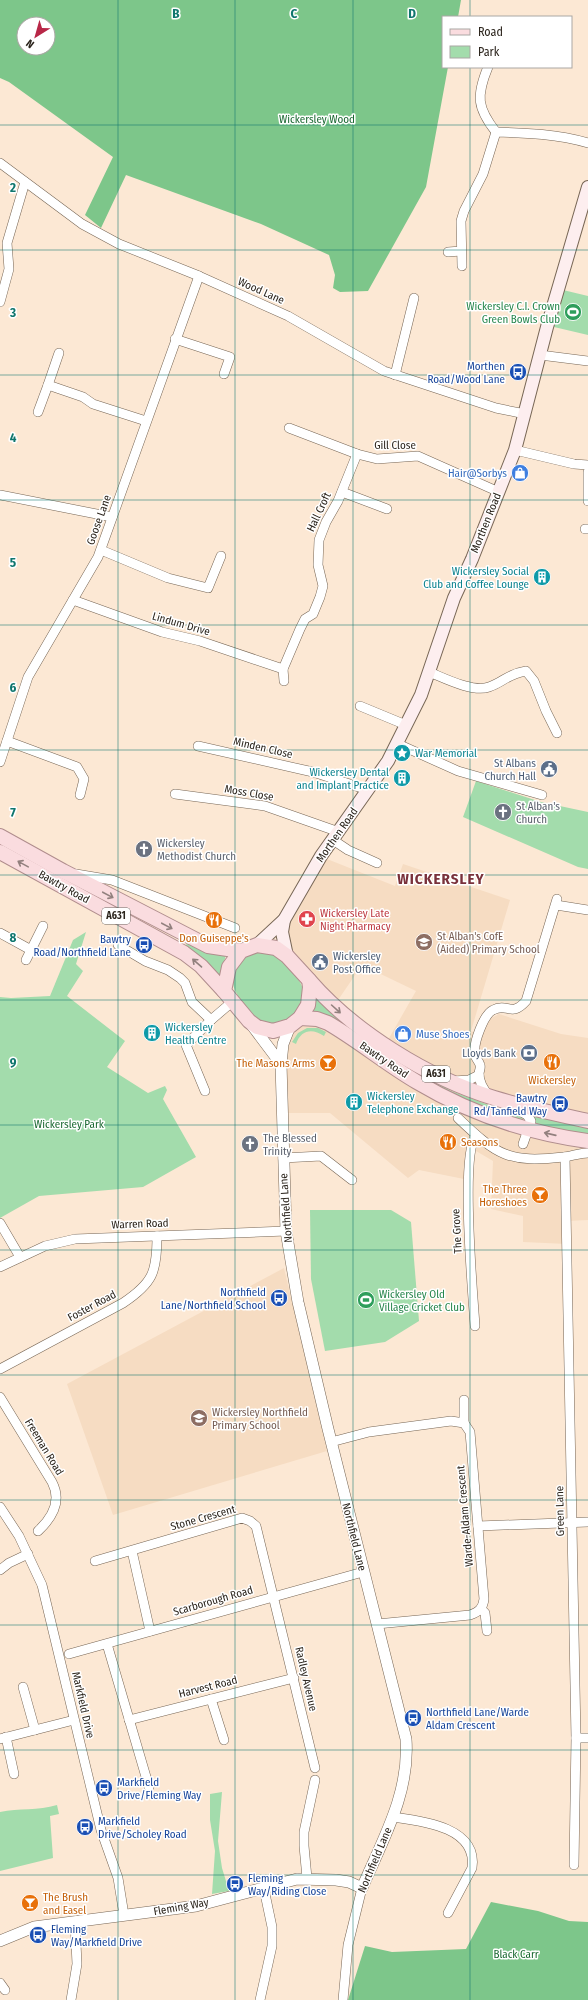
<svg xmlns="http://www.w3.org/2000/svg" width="588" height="2000" viewBox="0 0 588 2000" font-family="'Fira Sans Condensed',sans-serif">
<rect width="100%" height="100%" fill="#fce8d4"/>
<g fill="#f6dcc2" fill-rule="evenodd">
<path d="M327 859 395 886 403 864 510 900 471 1031 479 1035 486 1021 499 1014 561 1034 588 1038V1220L566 1221 567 1244 523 1242V1216L491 1209 493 1161 471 1148 469 1180 419 1170 408 1178 330 1113H287L285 1056 290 1038 311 1011 286 929 309 881 313 883ZM362 965 416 991 388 1040 336 1003Z"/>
<polygon points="284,1268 327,1451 113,1515 67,1384"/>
</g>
<g fill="#a3dcac">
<polygon points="563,290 588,296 588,335 554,327"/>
<polygon points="476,781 541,802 588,812 588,869 578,867 463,817"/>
<polygon points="86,932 76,964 83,971 67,996 125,1041 107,1067 148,1093 165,1086 167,1090 163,1099 196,1157 143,1187 39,1196 0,1218 0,997 11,998 50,996 73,940"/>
<polygon points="188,942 226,955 220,976 219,977 184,948"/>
<path d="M256 951C261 952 269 951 274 953 277 955 281 959 283 962 295 973 312 991 299 1008 281 1031 261 1027 245 1006 226 982 227 965 256 951Z"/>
<polygon points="316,997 339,1018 336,1023 311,1011"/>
<path d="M307 1028H318L326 1032 324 1036C312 1028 301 1030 296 1044L292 1042 298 1033Z"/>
<polygon points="353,1028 451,1091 518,1116 523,1119 523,1122 498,1115 423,1081"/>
<polygon points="531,1116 588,1128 588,1136 535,1126"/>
<polygon points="310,1210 391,1210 411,1222 419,1321 385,1342 325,1351 311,1279"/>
<polygon points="222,1792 218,1841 222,1868 229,1891 212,1894 215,1851 210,1820 210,1794"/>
<path d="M57 1805 59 1814 50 1816 53 1858 0 1871V1812C19 1808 38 1811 57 1805Z"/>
</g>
<g fill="#7dc68a" fill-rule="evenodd">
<path d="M0 0H461L458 17H443V67H448L426 187 368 291 340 292 333 288 335 275 329 255 261 224 126 175 101 228 85 215 113 157 9 82 0 78ZM24 24H48V48H24Z"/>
<polygon points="491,1902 538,1911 569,1921 588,1922 588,2000 348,2000 365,1946 392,1952 466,1949"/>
</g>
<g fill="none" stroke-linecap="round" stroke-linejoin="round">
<defs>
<g id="minor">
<path d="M488 67C476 96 477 108 496 132"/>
<polyline points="0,163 82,224 119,244 199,276 288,316 384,371 496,408 525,414"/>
<polyline points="448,252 461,251"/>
<path d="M462 266 461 221 464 211 483 174 496 132C527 133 558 134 588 143"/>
<polyline points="0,302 9,269 7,243 25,182"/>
<polyline points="175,339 230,357 224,374"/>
<polyline points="59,353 48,385 83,397 93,404 146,421"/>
<polyline points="540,355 588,361"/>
<polyline points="395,375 414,298"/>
<polyline points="38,412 48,385"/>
<polyline points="289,428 357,454 377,459 418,456 499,492"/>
<polyline points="515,450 574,464 588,465"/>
<polyline points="342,492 387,509"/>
<polyline points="0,495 112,517"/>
<polyline points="588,501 588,472"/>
<polyline points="585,529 588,529"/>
<polyline points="101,550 168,578 208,588 221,556"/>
<polyline points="73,600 162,632 200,641 283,669"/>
<path d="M429 672C444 678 473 693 489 687 504 682 507 674 526 671L534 681 546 711 557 733"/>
<polyline points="284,681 283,669 300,629 305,619 313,614 320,597 323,586 318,565 319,540 326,522 338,501 357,454"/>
<polyline points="360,706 406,725"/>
<polyline points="7,741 77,767 84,779 80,795"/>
<polyline points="398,744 458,771 542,795"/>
<polyline points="198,746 313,772 368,790"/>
<polyline points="0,762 28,677 98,557 199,276"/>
<polyline points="175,794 265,806 339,832"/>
<polyline points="333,840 348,850 377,863"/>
<polyline points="76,874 112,880 235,928"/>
<polyline points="556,905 588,910"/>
<polyline points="0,933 31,950"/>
<polyline points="118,945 145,961 168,970 180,978 185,983 192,1002 211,1020"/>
<polyline points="26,960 43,926"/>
<polyline points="454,1081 469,1080 479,1075"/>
<polyline points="205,1091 186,1045 211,1020 232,1002"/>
<path d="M489 1096C484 1090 479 1082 479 1074 479 1071 481 1068 480 1065 479 1061 475 1058 475 1054 473 1043 484 1014 493 1010 507 1002 511 1018 526 1001L557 899"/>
<polyline points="514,1108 527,1115 531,1121 523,1144"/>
<path d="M458 1118C498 1156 508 1163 564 1157 572 1156 580 1153 588 1153"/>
<polyline points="565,1157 576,1738 574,1865"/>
<polyline points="283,1158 321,1156 352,1180"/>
<polyline points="0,1223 20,1257"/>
<polyline points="0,1267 45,1246 75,1239 286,1231"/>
<path d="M475 1326C473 1295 460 1155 476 1135"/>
<path d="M0 1369 123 1303C153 1283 157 1272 157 1236"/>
<path d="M0 1397 52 1482C62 1501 52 1518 38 1531"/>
<polyline points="464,1423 464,1400"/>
<path d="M331 1442 369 1432 451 1421 464 1423 470 1432 484 1599C483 1608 479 1612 470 1615L377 1624"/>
<polyline points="0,1507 19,1536 42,1585 101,1830 118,1878 124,1915"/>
<polyline points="478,1526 588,1522"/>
<polyline points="132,1551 150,1631"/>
<polyline points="95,1561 242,1518 250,1521 256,1526 315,1768"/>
<polyline points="0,1570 9,1563 28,1554"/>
<polyline points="481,1609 485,1613 487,1631"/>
<polyline points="107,1644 149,1787"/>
<polyline points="69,1654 363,1572"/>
<polyline points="23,1687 35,1730"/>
<polyline points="211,1699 224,1740"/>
<polyline points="129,1720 294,1678"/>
<polyline points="6,1737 14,1774"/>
<polyline points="576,1738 588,1738"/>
<polyline points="0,1739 74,1720"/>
<path d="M393 1817C422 1821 478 1827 472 1868L448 1913"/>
<polyline points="307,1878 304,1846 304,1832 315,1780"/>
<polyline points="0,1983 5,1990"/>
<polyline points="71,2000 77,1964 75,1922"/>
<polyline points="260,2000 272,1946 272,1927 264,1889"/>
<polyline points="343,2000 348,1945 362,1888"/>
</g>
<g id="tertiary">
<polyline points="251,1024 281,1064"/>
<path d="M0 1941 34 1927 196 1906 297 1879 336 1880 349 1882 362 1888C383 1839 410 1793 406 1739L328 1429 298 1302 286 1231 281 1064 283 1044 290 1026"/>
</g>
<g id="secondary">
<polyline points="284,920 282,932 287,956"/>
<polyline points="257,945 284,920 321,856 388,761 421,695 454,598 472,559 515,450 547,327 588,187"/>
</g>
<g id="primary">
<polyline points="0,836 63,871 208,946 241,951 257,945 276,948 287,956 309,980 310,987 308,1005 300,1018 290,1026 273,1031 257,1027 249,1021 224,991 229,967 241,951"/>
<polyline points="0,852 184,953 201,966 224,991"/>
<path d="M309 980C354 1032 428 1078 494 1098 524 1107 557 1114 588 1121"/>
<path d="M300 1018 317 1019 328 1023C359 1041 386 1064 417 1082 469 1113 528 1133 588 1141"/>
</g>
</defs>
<use href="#minor" stroke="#765" stroke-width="10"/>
<use href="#tertiary" stroke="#765" stroke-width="12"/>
<use href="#secondary" stroke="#765" stroke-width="14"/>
<use href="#primary" stroke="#b08d8d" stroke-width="16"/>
<use href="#minor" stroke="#fff" stroke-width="9"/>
<use href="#tertiary" stroke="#fff" stroke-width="11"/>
<use href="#secondary" stroke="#fdeeef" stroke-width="12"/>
<use href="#primary" stroke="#fadcdf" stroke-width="14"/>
</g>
<defs><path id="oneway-shaft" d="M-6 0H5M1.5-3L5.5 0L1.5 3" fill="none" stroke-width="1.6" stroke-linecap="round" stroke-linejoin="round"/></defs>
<g stroke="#92807e">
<use href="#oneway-shaft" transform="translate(23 864) rotate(-151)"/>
<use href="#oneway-shaft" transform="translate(108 895) rotate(28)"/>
<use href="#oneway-shaft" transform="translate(167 926) rotate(28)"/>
<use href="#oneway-shaft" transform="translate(197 963) rotate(-139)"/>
<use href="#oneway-shaft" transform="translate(336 1009) rotate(42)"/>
<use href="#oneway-shaft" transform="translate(550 1134) rotate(-167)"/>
</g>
<path fill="none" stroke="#0f766e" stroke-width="1" stroke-opacity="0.55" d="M118 0V2000M235 0V2000M353 0V2000M470 0V17M470 67V2000M0 125H588M0 250H588M0 375H588M0 500H588M0 625H588M0 750H588M0 875H588M0 1000H588M0 1125H588M0 1250H588M0 1375H588M0 1500H588M0 1625H588M0 1750H588M0 1875H588"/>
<defs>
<symbol id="stadium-disc" viewBox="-11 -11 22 22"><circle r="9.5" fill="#2e9e5b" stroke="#fff"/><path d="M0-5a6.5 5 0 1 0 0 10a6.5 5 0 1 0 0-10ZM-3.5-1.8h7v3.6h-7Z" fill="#fff"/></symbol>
<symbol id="bus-disc" viewBox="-11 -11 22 22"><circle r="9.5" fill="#1a4fb4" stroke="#fff"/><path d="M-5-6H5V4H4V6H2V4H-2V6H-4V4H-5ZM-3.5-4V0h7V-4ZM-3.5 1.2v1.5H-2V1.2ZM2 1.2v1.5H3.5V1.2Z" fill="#fff"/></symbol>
<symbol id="shop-disc" viewBox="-11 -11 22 22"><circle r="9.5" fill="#3f7fe0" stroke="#fff"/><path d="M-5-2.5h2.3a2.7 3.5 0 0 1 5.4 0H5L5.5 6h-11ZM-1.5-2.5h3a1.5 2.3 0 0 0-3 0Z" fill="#fff"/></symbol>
<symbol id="building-disc" viewBox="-11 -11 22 22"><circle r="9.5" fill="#0f9aa8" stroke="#fff"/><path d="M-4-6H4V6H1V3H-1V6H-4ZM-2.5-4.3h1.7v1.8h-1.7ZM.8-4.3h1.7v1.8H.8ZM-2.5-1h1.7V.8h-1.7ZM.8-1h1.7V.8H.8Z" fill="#fff"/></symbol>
<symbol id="sight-disc" viewBox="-11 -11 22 22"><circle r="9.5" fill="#0f9aa8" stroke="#fff"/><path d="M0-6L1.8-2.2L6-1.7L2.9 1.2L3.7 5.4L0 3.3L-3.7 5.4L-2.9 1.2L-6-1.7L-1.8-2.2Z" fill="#fff"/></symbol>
<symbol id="civic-disc" viewBox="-11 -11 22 22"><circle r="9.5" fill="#5c6f8a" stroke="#fff"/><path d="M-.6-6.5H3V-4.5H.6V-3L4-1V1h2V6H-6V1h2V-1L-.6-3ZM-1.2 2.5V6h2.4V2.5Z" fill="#fff"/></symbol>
<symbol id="church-disc" viewBox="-11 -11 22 22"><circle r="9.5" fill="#6b7280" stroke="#fff"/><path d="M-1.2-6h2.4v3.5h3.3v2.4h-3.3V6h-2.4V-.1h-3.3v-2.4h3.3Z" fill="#fff"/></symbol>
<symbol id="pharmacy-disc" viewBox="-11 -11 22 22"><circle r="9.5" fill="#e0444e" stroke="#fff"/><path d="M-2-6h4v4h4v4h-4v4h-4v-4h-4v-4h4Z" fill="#fff"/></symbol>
<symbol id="restaurant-disc" viewBox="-11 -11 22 22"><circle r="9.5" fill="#e8710a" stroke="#fff"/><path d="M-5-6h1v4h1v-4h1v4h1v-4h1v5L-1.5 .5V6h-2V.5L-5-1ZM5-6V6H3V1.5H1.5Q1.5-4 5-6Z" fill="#fff"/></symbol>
<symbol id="school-disc" viewBox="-11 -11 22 22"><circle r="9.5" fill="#8d6e63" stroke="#fff"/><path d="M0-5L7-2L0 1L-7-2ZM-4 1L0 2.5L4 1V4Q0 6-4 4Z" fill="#fff"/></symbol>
<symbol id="bank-disc" viewBox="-11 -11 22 22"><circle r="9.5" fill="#5c6f8a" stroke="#fff"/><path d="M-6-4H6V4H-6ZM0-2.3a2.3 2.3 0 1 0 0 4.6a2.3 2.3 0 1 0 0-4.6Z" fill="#fff"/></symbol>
<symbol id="bar-disc" viewBox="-11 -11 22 22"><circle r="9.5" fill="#e8710a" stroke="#fff"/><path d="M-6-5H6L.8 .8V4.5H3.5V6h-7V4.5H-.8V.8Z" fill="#fff"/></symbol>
</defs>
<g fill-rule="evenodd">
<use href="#stadium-disc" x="563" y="302" width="20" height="20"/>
<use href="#bus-disc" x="508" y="362" width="20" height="20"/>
<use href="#shop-disc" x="510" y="463" width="20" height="20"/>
<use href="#building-disc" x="532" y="567" width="20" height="20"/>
<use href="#sight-disc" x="392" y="743" width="20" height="20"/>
<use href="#civic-disc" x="539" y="759" width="20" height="20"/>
<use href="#building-disc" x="392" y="768" width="20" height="20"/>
<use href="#church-disc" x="493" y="802" width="20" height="20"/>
<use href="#church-disc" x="134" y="839" width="20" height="20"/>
<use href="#pharmacy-disc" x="297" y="909" width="20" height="20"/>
<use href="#restaurant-disc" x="204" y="910" width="20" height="20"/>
<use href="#school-disc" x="414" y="932" width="20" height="20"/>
<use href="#bus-disc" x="134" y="935" width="20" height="20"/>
<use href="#civic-disc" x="310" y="952" width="20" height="20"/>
<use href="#building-disc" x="142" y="1023" width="20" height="20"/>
<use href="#shop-disc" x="393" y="1024" width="20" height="20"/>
<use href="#bank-disc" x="519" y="1043" width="20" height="20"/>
<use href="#restaurant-disc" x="542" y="1052" width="20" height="20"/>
<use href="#bar-disc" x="318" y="1053" width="20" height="20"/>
<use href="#building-disc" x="344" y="1092" width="20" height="20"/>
<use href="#bus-disc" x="550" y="1094" width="20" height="20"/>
<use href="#restaurant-disc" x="438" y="1132" width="20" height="20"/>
<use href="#church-disc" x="240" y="1134" width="20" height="20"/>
<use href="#bar-disc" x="530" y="1185" width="20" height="20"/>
<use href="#bus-disc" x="269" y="1288" width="20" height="20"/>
<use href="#stadium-disc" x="356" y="1290" width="20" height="20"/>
<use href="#school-disc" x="189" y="1408" width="20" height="20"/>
<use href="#bus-disc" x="403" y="1708" width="20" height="20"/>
<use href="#bus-disc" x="94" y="1778" width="20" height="20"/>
<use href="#bus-disc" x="75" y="1817" width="20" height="20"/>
<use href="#bus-disc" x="225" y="1874" width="20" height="20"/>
<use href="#bar-disc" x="20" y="1893" width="20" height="20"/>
<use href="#bus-disc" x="28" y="1925" width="20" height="20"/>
</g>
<g text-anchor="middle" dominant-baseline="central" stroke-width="3" stroke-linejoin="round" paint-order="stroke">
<g fill="#fff" stroke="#6b6660" stroke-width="1">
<rect x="102" y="908" width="28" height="16" rx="3"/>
<rect x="422" y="1066" width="28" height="16" rx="3"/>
</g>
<g font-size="10" font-weight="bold" fill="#2b241c">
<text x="116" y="916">A631</text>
<text x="436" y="1074">A631</text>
</g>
<g font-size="11" fill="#1a6831" stroke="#fff">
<text x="317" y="119">Wickersley Wood</text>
<text x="69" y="1124">Wickersley Park</text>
<text x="516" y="1954">Black Carr</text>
</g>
<g font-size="11" fill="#2b241c" stroke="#fff">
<text transform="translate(261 291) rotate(24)">Wood Lane</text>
<text x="395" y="445">Gill Close</text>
<text transform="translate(319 512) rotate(-65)">Hall Croft</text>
<text transform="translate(99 520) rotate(-70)">Goose Lane</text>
<text transform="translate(486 523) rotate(-68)">Morthen Road</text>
<text transform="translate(181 624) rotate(16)">Lindum Drive</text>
<text transform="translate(263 748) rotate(13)">Minden Close</text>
<text transform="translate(249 793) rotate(10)">Moss Close</text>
<text transform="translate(337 835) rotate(-55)">Morthen Road</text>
<text transform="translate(64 887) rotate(29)">Bawtry Road</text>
<text transform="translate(384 1060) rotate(34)">Bawtry Road</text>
<text transform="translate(286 1208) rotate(-94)">Northfield Lane</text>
<text transform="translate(140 1224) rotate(-2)">Warren Road</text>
<text transform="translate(457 1231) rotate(-93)">The Grove</text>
<text transform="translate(92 1306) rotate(-28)">Foster Road</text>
<text transform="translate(44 1447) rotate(59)">Freeman Road</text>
<text transform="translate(560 1511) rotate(-91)">Green Lane</text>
<text transform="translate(465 1516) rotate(-95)">Warde-Aldam Crescent</text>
<text transform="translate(203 1518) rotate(-16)">Stone Crescent</text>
<text transform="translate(354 1537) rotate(76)">Northfield Lane</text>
<text transform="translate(213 1601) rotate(-16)">Scarborough Road</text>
<text transform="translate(306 1679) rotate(77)">Radley Avenue</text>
<text transform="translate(208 1687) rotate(-14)">Harvest Road</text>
<text transform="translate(83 1705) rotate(77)">Markfield Drive</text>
<text transform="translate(375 1860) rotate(-67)">Northfield Lane</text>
<text transform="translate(181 1907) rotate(-10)">Fleming Way</text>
</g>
<g font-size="11" fill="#27864d" stroke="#fff" text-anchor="end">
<text x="560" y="306">Wickersley C.I. Crown<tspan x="560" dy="13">Green Bowls Club</tspan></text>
<text x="379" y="1294" text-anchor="start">Wickersley Old<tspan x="379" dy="13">Village Cricket Club</tspan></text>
</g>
<g font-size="11" fill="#164399" stroke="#fff" text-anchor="start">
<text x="505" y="366" text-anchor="end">Morthen<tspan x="505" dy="13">Road/Wood Lane</tspan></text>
<text x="131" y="939" text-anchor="end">Bawtry<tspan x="131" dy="13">Road/Northfield Lane</tspan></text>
<text x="547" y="1098" text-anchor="end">Bawtry<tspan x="547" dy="13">Rd/Tanfield Way</tspan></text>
<text x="266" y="1292" text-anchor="end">Northfield<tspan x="266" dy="13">Lane/Northfield School</tspan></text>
<text x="426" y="1712">Northfield Lane/Warde<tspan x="426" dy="13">Aldam Crescent</tspan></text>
<text x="117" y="1782">Markfield<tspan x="117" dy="13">Drive/Fleming Way</tspan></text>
<text x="98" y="1821">Markfield<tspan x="98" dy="13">Drive/Scholey Road</tspan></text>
<text x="248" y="1878">Fleming<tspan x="248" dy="13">Way/Riding Close</tspan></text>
<text x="51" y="1929">Fleming<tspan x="51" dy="13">Way/Markfield Drive</tspan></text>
</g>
<g font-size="11" fill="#366cbe" stroke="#fff" text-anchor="end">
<text x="507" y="473">Hair@Sorbys</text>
<text x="416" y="1034" text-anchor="start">Muse Shoes</text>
</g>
<g font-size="11" fill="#0d838f" stroke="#fff" text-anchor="start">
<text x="529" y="571" text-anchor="end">Wickersley Social<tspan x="529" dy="13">Club and Coffee Lounge</tspan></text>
<text x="415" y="753">War Memorial</text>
<text x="389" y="772" text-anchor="end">Wickersley Dental<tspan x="389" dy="13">and Implant Practice</tspan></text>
<text x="165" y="1027">Wickersley<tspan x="165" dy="13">Health Centre</tspan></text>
<text x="367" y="1096">Wickersley<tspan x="367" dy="13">Telephone Exchange</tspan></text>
</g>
<g font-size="11" fill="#4e5e75" stroke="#fff" text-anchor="end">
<text x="536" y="763">St Albans<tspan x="536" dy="13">Church Hall</tspan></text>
<text x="333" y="956" text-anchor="start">Wickersley<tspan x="333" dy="13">Post Office</tspan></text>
<text x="516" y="1053">Lloyds Bank</text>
</g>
<g font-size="11" fill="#5b616d" stroke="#fff" text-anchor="start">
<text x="516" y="806">St Alban's<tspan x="516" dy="13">Church</tspan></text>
<text x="157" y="843">Wickersley<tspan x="157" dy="13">Methodist Church</tspan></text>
<text x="263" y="1138">The Blessed<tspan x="263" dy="13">Trinity</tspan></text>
</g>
<g font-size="11" fill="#be3a42" stroke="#fff" text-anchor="start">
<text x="320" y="913">Wickersley Late<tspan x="320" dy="13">Night Pharmacy</tspan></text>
</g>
<g font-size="11" fill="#785e54" stroke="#fff" text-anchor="start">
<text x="437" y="936">St Alban's CofE<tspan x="437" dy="13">(Aided) Primary School</tspan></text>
<text x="212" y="1412">Wickersley Northfield<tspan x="212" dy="13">Primary School</tspan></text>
</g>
<g font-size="11" fill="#c56008" stroke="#fff">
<text x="214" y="938">Don Guiseppe's</text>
<text x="315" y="1063" text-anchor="end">The Masons Arms</text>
<text x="552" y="1080">Wickersley</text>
<text x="461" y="1142" text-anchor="start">Seasons</text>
<text x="527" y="1189" text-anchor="end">The Three<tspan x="527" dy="13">Horeshoes</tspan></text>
<text x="43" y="1897" text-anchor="start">The Brush<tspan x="43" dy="13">and Easel</tspan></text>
</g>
<g font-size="15" font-weight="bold" letter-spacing="1" fill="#79313b" stroke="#fff">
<text x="441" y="879">WICKERSLEY</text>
</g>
</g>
<g font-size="13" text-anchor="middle" font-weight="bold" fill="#0f766e" stroke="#fff" stroke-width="3" stroke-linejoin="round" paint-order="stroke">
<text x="176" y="18">B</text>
<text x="294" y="18">C</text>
<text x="412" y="18">D</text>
<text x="13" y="192">2</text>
<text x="13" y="317">3</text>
<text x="13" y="442">4</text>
<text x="13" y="567">5</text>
<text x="13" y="692">6</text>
<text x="13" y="817">7</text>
<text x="13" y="942">8</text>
<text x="13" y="1067">9</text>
</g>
<rect x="442" y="16" width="130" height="52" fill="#ffffff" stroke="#aaa7a4"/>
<rect x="450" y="29" width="20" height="6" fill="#fadcdf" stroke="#aaa7a4"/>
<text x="478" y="36" font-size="12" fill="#2b241c">Road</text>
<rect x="450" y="46" width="20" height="12" fill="#a3dcac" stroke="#aaa7a4"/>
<text x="478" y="56" font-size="12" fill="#2b241c">Park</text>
<g transform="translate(36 36) rotate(217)"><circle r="19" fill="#ffffff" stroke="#aaa7a4"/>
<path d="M0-3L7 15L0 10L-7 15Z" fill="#b82747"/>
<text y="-6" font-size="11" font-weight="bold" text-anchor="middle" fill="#2b241c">N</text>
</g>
</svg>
